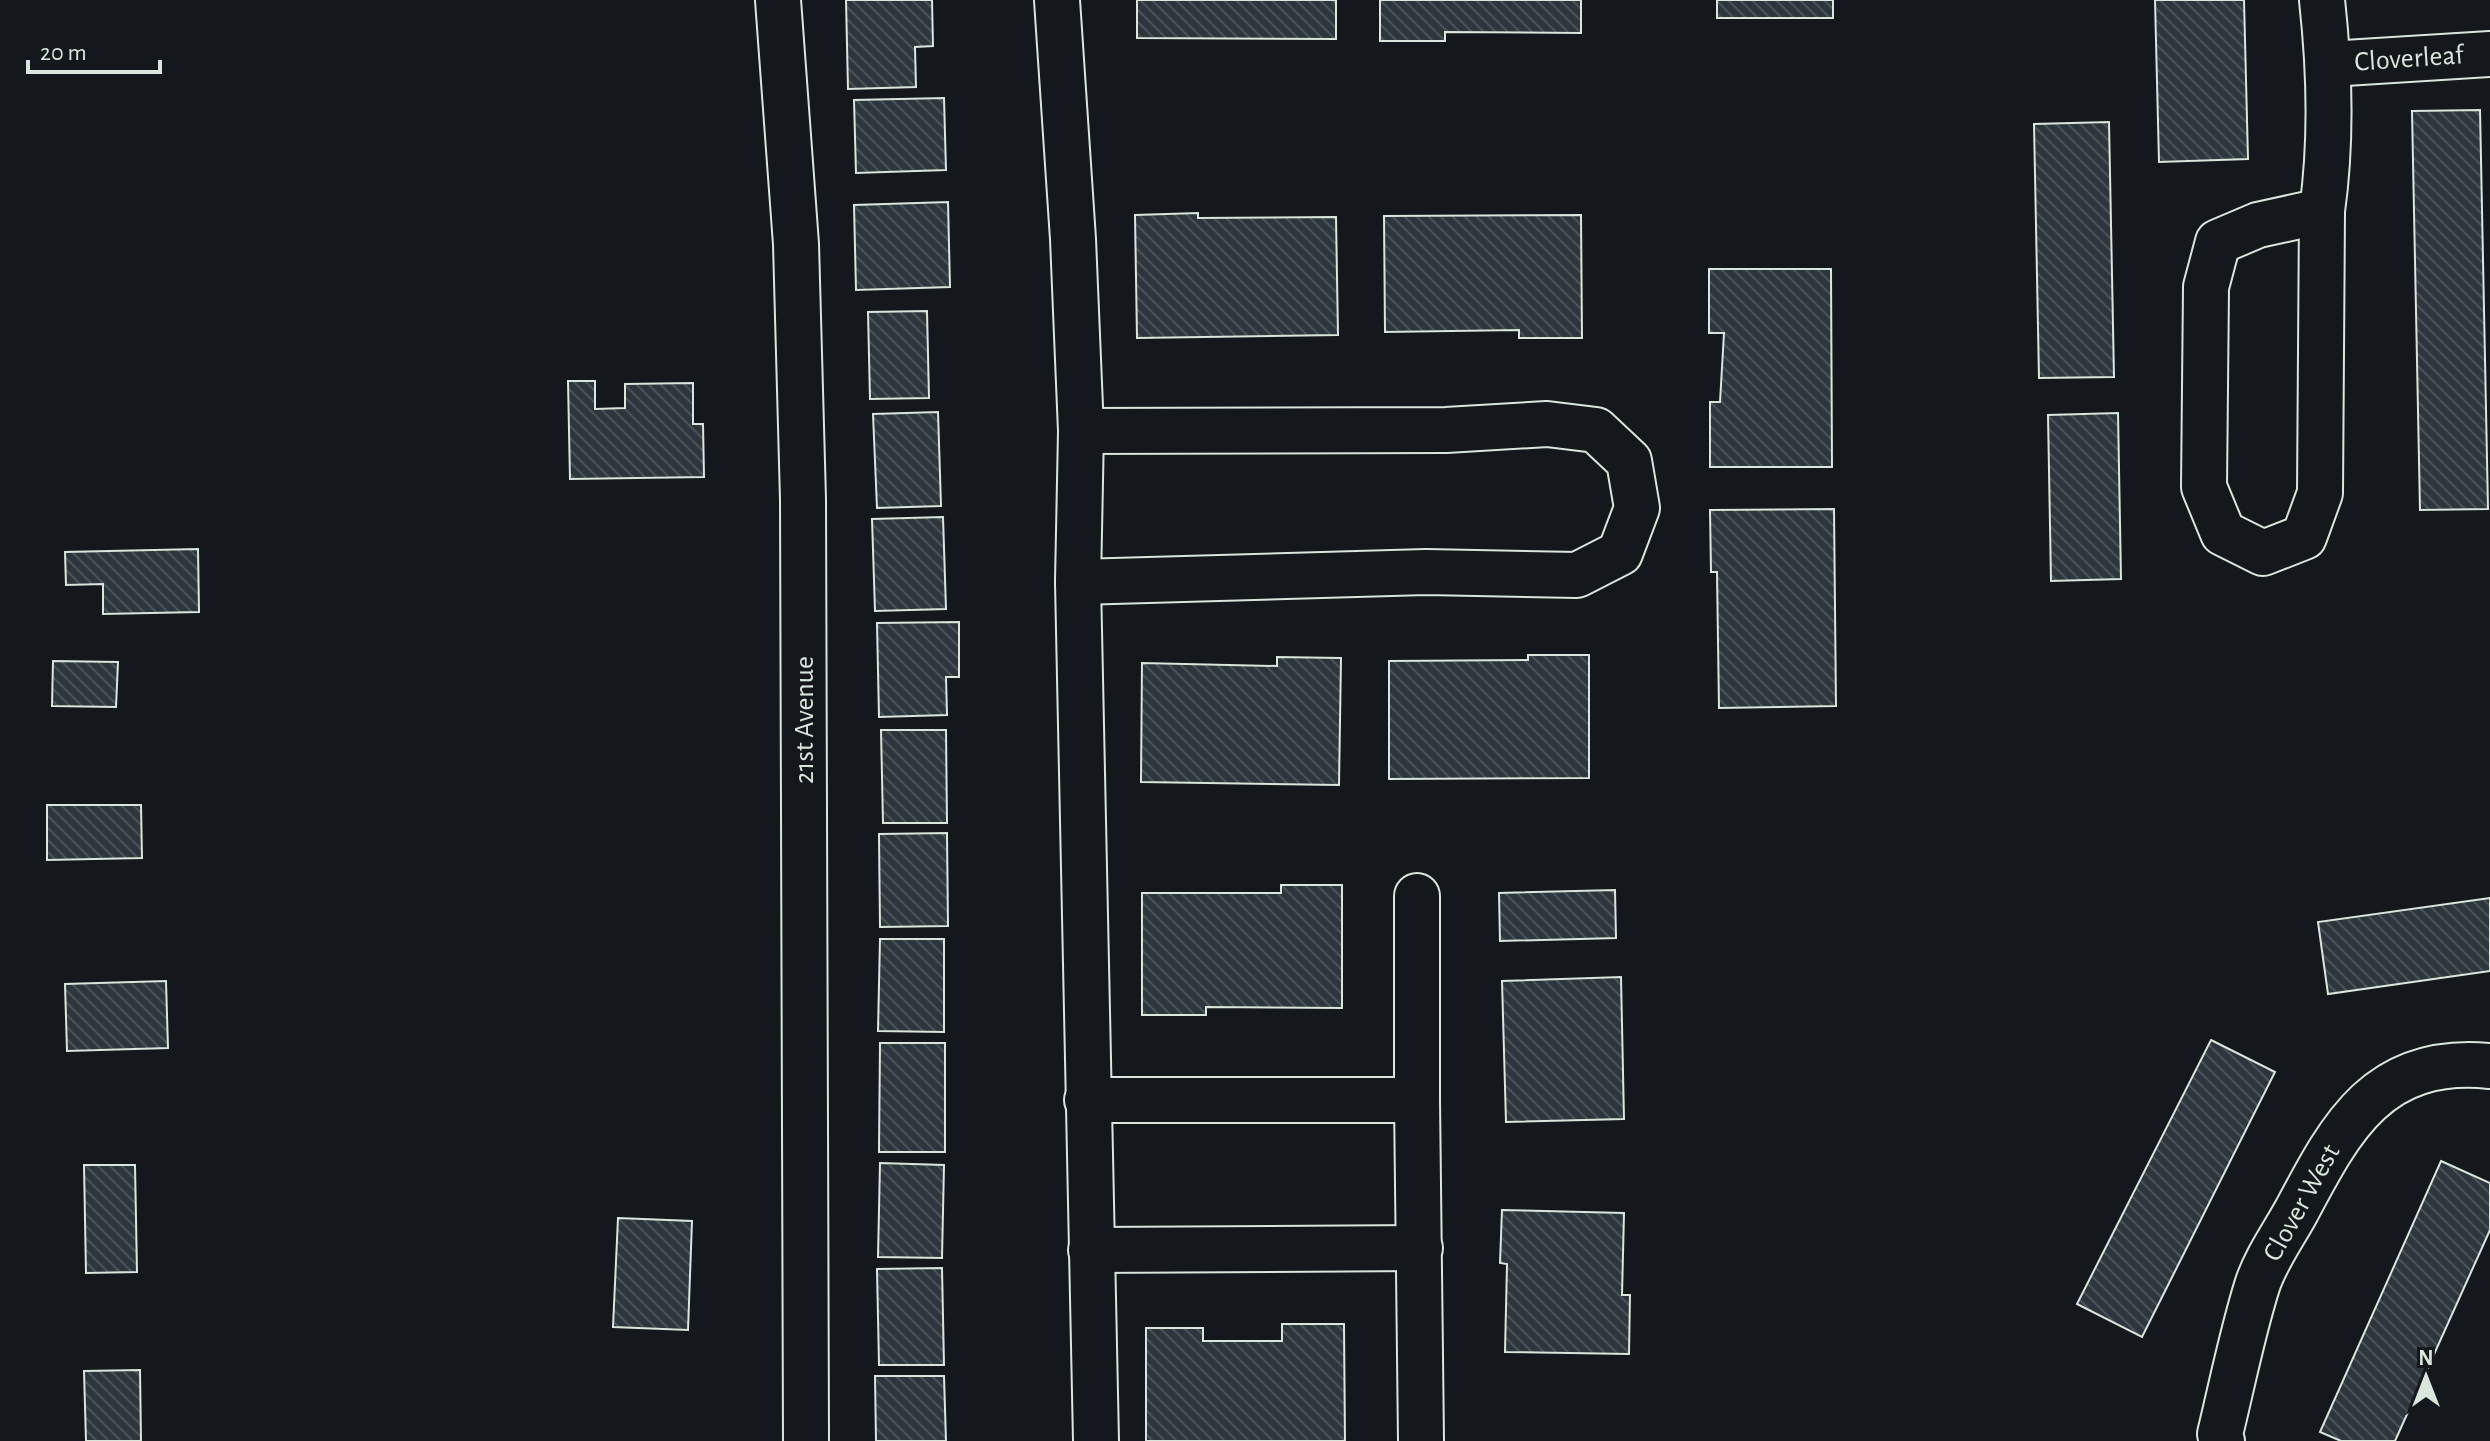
<svg xmlns="http://www.w3.org/2000/svg" width="2490" height="1441" viewBox="0 0 2490 1441" font-family="'Alegreya Sans',sans-serif">
<defs>
<pattern id="building-back-hatch" width="6" height="6" patternUnits="userSpaceOnUse" patternTransform="scale(2)"><rect width="6" height="6" fill="#2c363c"/><path d="M-1 5l2 2M0 0l6 6M5-1l2 2" fill="none" stroke="#4a5358"/></pattern>
</defs>
<rect width="100%" height="100%" fill="#14181c"/>
<g fill="url(#building-back-hatch)" stroke="#d8e6dc" stroke-width="2">
<polygon points="846,0 932,0 933,46 915,47 916,87 848,89"/>
<polygon points="1137,0 1336,0 1336,39 1137,38"/>
<polygon points="1380,0 1581,0 1581,33 1445,32 1445,41 1380,41"/>
<rect x="1717" y="0" width="116" height="18"/>
<polygon points="2155,0 2244,0 2248,159 2159,162"/>
<polygon points="944,98 946,170 856,173 854,100"/>
<polygon points="2480,110 2488,509 2420,510 2412,111"/>
<polygon points="2109,122 2114,377 2039,378 2034,124"/>
<polygon points="948,202 950,287 856,290 854,205"/>
<polygon points="1198,213 1198,218 1336,217 1338,335 1137,338 1135,215"/>
<polygon points="1581,215 1582,338 1519,338 1519,330 1385,332 1384,216"/>
<polygon points="1709,269 1831,269 1832,467 1710,467 1710,402 1720,402 1724,333 1709,333"/>
<polygon points="927,311 929,398 870,399 868,312"/>
<polygon points="568,381 595,381 595,409 625,408 625,384 693,383 693,424 703,424 704,477 570,479"/>
<polygon points="938,412 941,506 877,508 873,414"/>
<polygon points="2118,413 2121,579 2051,581 2048,415"/>
<polygon points="1834,509 1836,706 1719,708 1717,572 1711,572 1710,510"/>
<polygon points="943,517 946,609 875,611 872,519"/>
<polygon points="198,549 199,612 103,614 103,584 66,585 65,552"/>
<polygon points="959,622 959,677 946,677 947,715 879,717 877,623"/>
<polygon points="1528,655 1589,655 1589,778 1389,779 1389,661 1528,660"/>
<polygon points="1277,657 1341,658 1339,785 1141,782 1142,663 1277,666"/>
<polygon points="53,661 118,662 116,707 52,706"/>
<polygon points="881,730 946,730 947,823 883,823"/>
<polygon points="47,805 141,805 142,858 47,860"/>
<polygon points="947,833 948,926 880,927 879,834"/>
<polygon points="1281,885 1342,885 1342,1008 1206,1007 1206,1015 1142,1015 1142,893 1281,893"/>
<polygon points="1615,890 1616,938 1500,941 1499,893"/>
<polygon points="2490,898 2490,971 2328,994 2318,922"/>
<polygon points="880,939 944,939 944,1032 878,1031"/>
<polygon points="1621,977 1624,1119 1506,1122 1502,981"/>
<polygon points="166,981 168,1048 67,1051 65,984"/>
<polygon points="2211,1040 2275,1072 2142,1337 2077,1304"/>
<polygon points="880,1043 945,1043 945,1152 879,1152"/>
<polygon points="2441,1161 2490,1183 2490,1230 2395,1441 2341,1441 2320,1432"/>
<polygon points="880,1163 944,1165 942,1258 878,1257"/>
<polygon points="84,1165 135,1165 137,1272 86,1273"/>
<polygon points="1502,1210 1624,1213 1622,1295 1630,1295 1629,1354 1505,1352 1507,1264 1500,1263"/>
<polygon points="618,1218 692,1221 688,1330 613,1327"/>
<polygon points="942,1268 944,1365 879,1365 877,1269"/>
<polygon points="1282,1324 1344,1324 1345,1441 1146,1441 1146,1328 1203,1328 1203,1341 1282,1341"/>
<polygon points="140,1370 141,1441 86,1441 84,1371"/>
<polygon points="875,1376 944,1376 946,1441 876,1441"/>
</g>
<g fill="none" stroke-linecap="round" stroke-linejoin="round">
<defs>
<g id="minor">
<polyline points="778,0 796,244 803,499 806,1441"/>
<polyline points="1057,0 1073,239 1081,431 1078,582 1096,1441"/>
<path d="M2322 0C2330 72 2332 140 2322 211"/>
<polyline points="2329,64 2490,54"/>
<polygon points="2322,211 2320,493 2304,537 2263,553 2223,533 2204,487 2206,287 2218,242 2258,225"/>
<polyline points="1078,582 1426,572 1577,575 1620,553 1637,508 1629,461 1596,430 1547,424 1446,430 1081,431"/>
<polyline points="1417,896 1417,1100"/>
<polyline points="1087,1100 1417,1100 1421,1441"/>
<polyline points="1091,1250 1420,1248"/>
<path d="M2222 1441 2220 1434C2232 1385 2242 1334 2257 1286 2265 1260 2284 1234 2297 1210 2342 1125 2379 1055 2490 1066"/>
</g>
</defs>
<use href="#minor" stroke="#d8e6dc" stroke-width="48"/>
<use href="#minor" stroke="#14181c" stroke-width="44"/>
</g>
<g text-anchor="middle" dominant-baseline="central" stroke-width="6" stroke-linejoin="round" paint-order="stroke">
<g font-size="28" fill="#d8e6dc" stroke="#14181c">
<text transform="translate(2409 59) rotate(-4)">Cloverleaf</text>
<text transform="translate(805 720) rotate(-90)">21st Avenue</text>
<text transform="translate(2302 1203) rotate(-61)">Clover West</text>
</g>
</g>
<g transform="translate(2426 1377)" stroke="#14181c" stroke-width="6" paint-order="stroke">
<path d="M0-6L14 30L0 20L-14 30Z" fill="#d8e6dc"/>
<text y="-12" font-size="22" font-weight="bold" text-anchor="middle" fill="#d8e6dc">N</text>
</g>
<path d="M28 60v12h132v-12" fill="none" stroke="#d8e6dc" stroke-width="4"/>
<text x="40" y="60" font-size="24" fill="#d8e6dc" stroke="#14181c" stroke-width="6" paint-order="stroke">20 m</text>
</svg>
